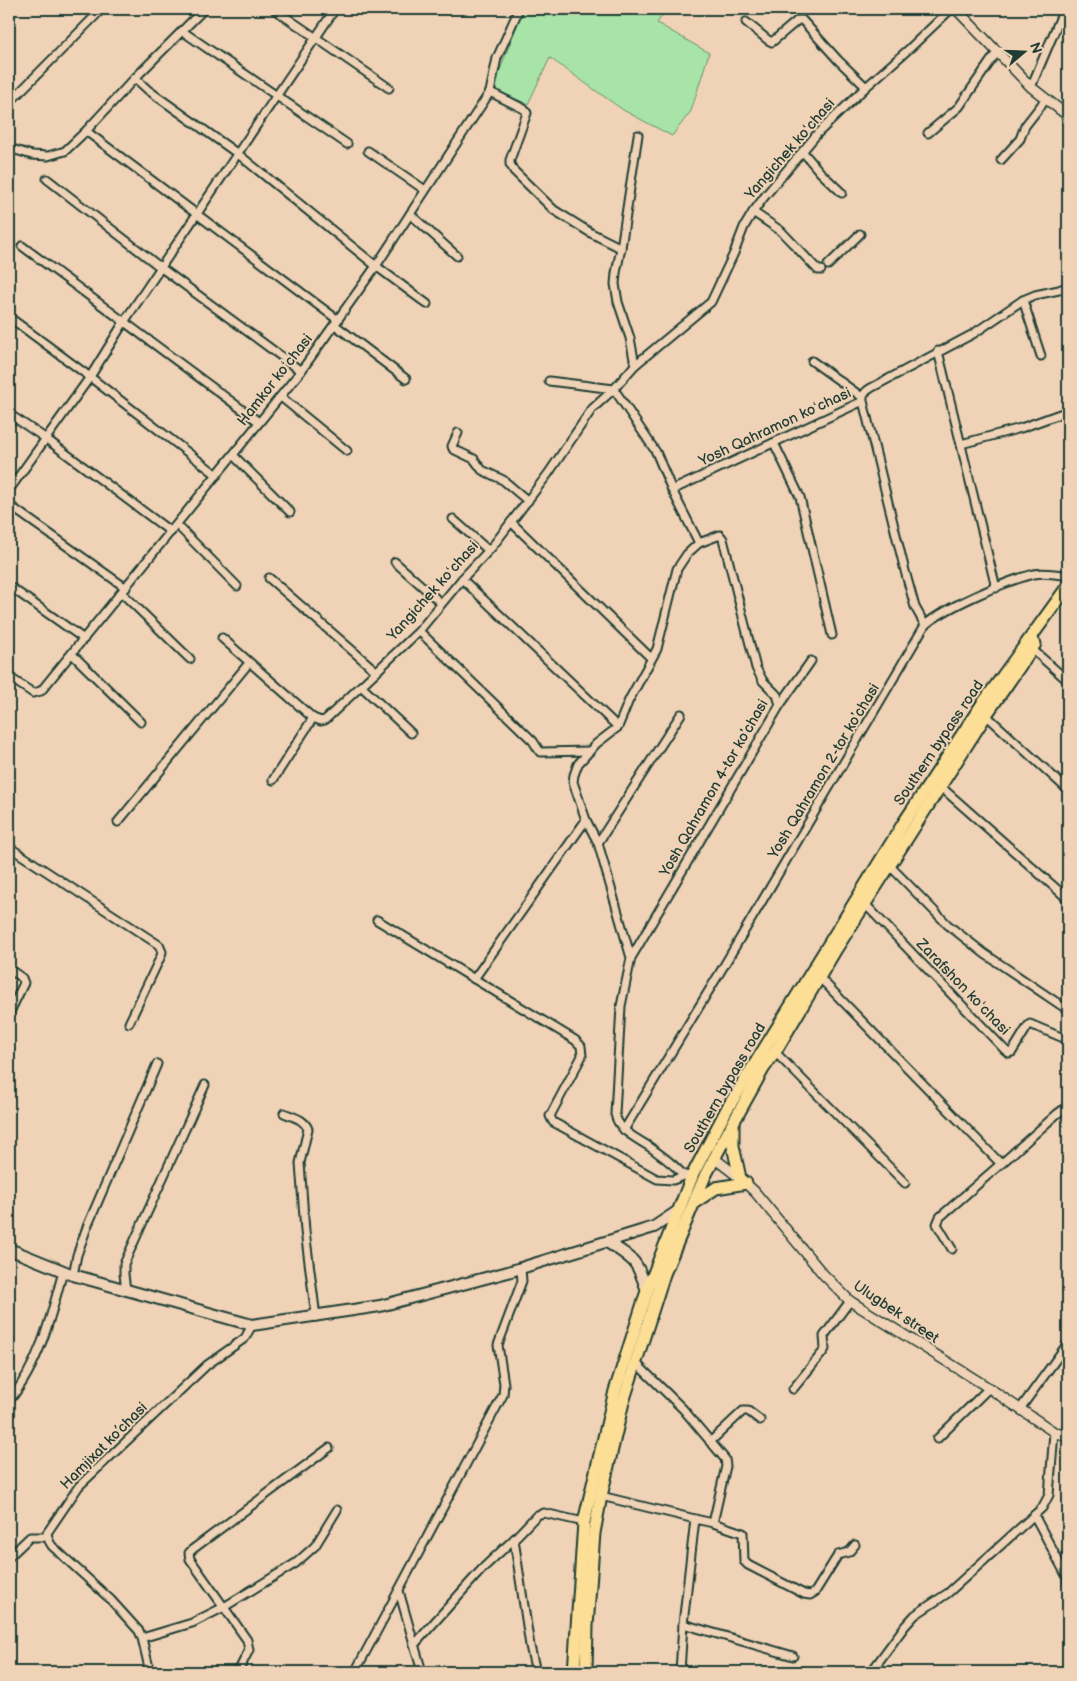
<svg xmlns="http://www.w3.org/2000/svg" width="1077" height="1681" viewBox="0 0 1077 1681" font-family="'Balsamiq Sans',sans-serif">
<rect width="100%" height="100%" fill="#f0d3b6"/>
<filter id="ink" filterUnits="userSpaceOnUse"><feTurbulence type="fractalNoise" baseFrequency=".02" numOctaves="2"/><feDisplacementMap in="SourceGraphic" scale="10" xChannelSelector="R" yChannelSelector="G"/><feConvolveMatrix kernelMatrix="1 2 1 2 8 2 1 2 1" color-interpolation-filters="sRGB"/></filter>
<g filter="url(#ink)">
<polygon fill="#a8e3a8" stroke="#64906e" points="523,9 667,9 657,23 709,53 691,111 672,136 623,110 550,58 528,104 499,92 495,83"/>
<g fill="none" stroke-linecap="round" stroke-linejoin="round">
<defs>
<g id="minor">
<polyline points="204,9 135,78 148,90 238,154 376,266 427,304"/>
<polyline points="274,9 389,88"/>
<polyline points="746,22 768,40 772,42 798,20 802,20 838,60 866,87"/>
<polyline points="182,31 347,144"/>
<polyline points="1031,87 1064,9"/>
<polyline points="490,92 524,109 527,113 510,160 510,164 514,171 554,210 591,233 621,248"/>
<polyline points="9,103 102,9"/>
<polyline points="86,131 338,320"/>
<polyline points="928,133 959,107 997,52"/>
<polyline points="9,148 32,155 48,156 65,151 86,131 135,78"/>
<polyline points="368,151 425,190"/>
<polyline points="803,152 820,172 842,193"/>
<polyline points="1001,160 1020,139 1025,126 1046,99"/>
<polyline points="47,179 160,267 301,371"/>
<polyline points="753,212 781,231 818,270 821,270"/>
<polyline points="410,214 457,256"/>
<polyline points="22,246 259,422"/>
<polyline points="828,265 860,234"/>
<polyline points="1023,300 1041,356"/>
<polyline points="9,317 90,377 217,475"/>
<polyline points="335,325 406,379"/>
<polyline points="938,351 996,588"/>
<polyline points="812,361 862,397"/>
<polyline points="635,365 630,338 618,302 615,284 616,273 621,248 638,135"/>
<polyline points="549,381 614,389 656,452 672,490 699,543"/>
<polyline points="281,397 347,451"/>
<polyline points="9,414 45,438 171,532"/>
<polyline points="458,433 452,446 453,449 474,459 482,470 503,480 528,501"/>
<polyline points="774,443 800,497 832,635"/>
<polyline points="961,444 1021,428 1068,411"/>
<polyline points="233,455 290,512"/>
<polyline points="9,490 90,377 124,322 335,9"/>
<path d="M672 490 863 401C862 394 866 391 871 388L973 334 1023 300 1035 295 1059 290 1068 286"/>
<polyline points="9,505 126,588"/>
<polyline points="453,519 488,550"/>
<polyline points="511,522 651,658"/>
<polyline points="177,525 237,586"/>
<polyline points="395,562 441,603"/>
<polyline points="269,578 377,672"/>
<polyline points="462,579 618,727"/>
<polyline points="9,586 84,639"/>
<polyline points="122,593 190,659"/>
<path d="M925 625C946 607 1006 581 1034 574 1044 572 1057 574 1068 576"/>
<polyline points="419,631 533,741 540,752 590,751"/>
<polyline points="222,638 313,718 321,721 325,720 419,631 462,579 492,547 548,474 592,409 614,389 635,365 711,302 734,253 744,227 753,212 765,196 817,134 866,87 910,48 951,9"/>
<polyline points="1032,649 1068,681"/>
<polyline points="72,654 141,722"/>
<polyline points="9,677 33,693 41,691 301,371 376,266 490,92 497,58 519,9"/>
<polyline points="361,686 411,733"/>
<polyline points="780,705 811,661"/>
<polyline points="986,715 1068,790"/>
<polyline points="273,780 313,718"/>
<polyline points="941,787 1068,899"/>
<polyline points="118,822 249,663"/>
<polyline points="598,843 681,714"/>
<polyline points="9,847 159,945 162,952 161,956 129,1023"/>
<polyline points="890,866 948,925 985,954 1068,1010"/>
<polyline points="865,904 1005,1050 1009,1053 1012,1052 1028,1026 1030,1024 1068,1040"/>
<polyline points="377,920 575,1040 581,1046 582,1056 550,1116 553,1122 657,1179 673,1180 686,1175"/>
<path d="M631 958 780 705 777 695 763 681 756 668 723 539 720 535 699 543 687 554 677 569 657 649 629 700 618 727 596 744 578 764 574 775 573 782 586 820 598 843 631 958 621 1006 615 1114C619 1133 640 1139 654 1150 665 1158 675 1165 684 1176"/>
<polyline points="9,969 22,978 24,983 9,1014"/>
<polyline points="820,978 1001,1164 1057,1114 1068,1106"/>
<polyline points="474,979 586,820"/>
<polyline points="775,1052 905,1183"/>
<path d="M284 1113C293 1117 304 1119 308 1129L300 1163 305 1231 316 1317"/>
<polyline points="624,1130 719,974 925,625 915,607 905,571 863,401"/>
<polyline points="952,1249 937,1224 940,1217 1003,1162"/>
<polyline points="73,1275 77,1255 87,1227 157,1064"/>
<polyline points="126,1291 124,1274 124,1264 205,1085"/>
<polyline points="636,1363 683,1409 725,1459 726,1466 713,1523"/>
<polyline points="793,1389 823,1352 825,1349 824,1336 850,1301"/>
<path d="M9 1401C39 1365 51 1317 63 1271"/>
<polyline points="1020,1409 1068,1343"/>
<polyline points="937,1439 989,1388"/>
<polyline points="710,1442 743,1411 748,1411 760,1420"/>
<polyline points="601,1496 695,1519 683,1624 680,1672"/>
<polyline points="1034,1515 1067,1577 1068,1585"/>
<polyline points="695,1519 713,1523 743,1533 744,1561 748,1565 804,1594 810,1595 815,1592 838,1555 849,1552 855,1545"/>
<polyline points="514,1539 530,1646 536,1672"/>
<polyline points="9,1557 30,1537 47,1537"/>
<polyline points="399,1591 422,1672"/>
<polyline points="683,1624 793,1656"/>
<polyline points="142,1638 192,1623 224,1607 296,1563 315,1546 337,1510"/>
<polyline points="414,1645 483,1568 514,1539 537,1515 544,1513 584,1522"/>
<polyline points="150,1672 142,1638 139,1631 110,1599 52,1546 49,1541 47,1533 79,1486 207,1365 245,1338 252,1325"/>
<polyline points="238,1672 249,1650 247,1640 190,1559 189,1553 193,1549 329,1448"/>
<polyline points="355,1672 503,1395 504,1384 498,1345 522,1281 521,1269"/>
<polyline points="871,1672 905,1626 915,1615 948,1593 1042,1508 1049,1495 1054,1432"/>
</g>
<g id="tertiary">
<polyline points="956,9 1031,87 1068,116"/>
<polyline points="714,1158 740,1178 755,1192 823,1274 850,1301 989,1388 1054,1432 1068,1437"/>
</g>
<g id="secondary">
<path d="M607 1242C634 1259 637 1260 647 1291"/>
<polyline points="9,1249 73,1275 252,1325 380,1306 508,1272 654,1227 678,1211"/>
</g>
<g id="trunk">
<polyline points="733,1125 733,1146 740,1178"/>
<polyline points="695,1202 716,1188 746,1183"/>
<polyline points="574,1672 584,1522 615,1391 647,1291 693,1174 727,1109 905,821 981,706 1068,586"/>
<polyline points="586,1672 587,1626 594,1533 601,1496 623,1402 664,1274 705,1176 733,1123 763,1069 775,1052 836,949 986,715 1035,644"/>
</g>
</defs>
<use href="#minor" stroke="#1f3d34" stroke-width="11"/>
<use href="#tertiary" stroke="#1f3d34" stroke-width="12"/>
<use href="#secondary" stroke="#1f3d34" stroke-width="14"/>
<use href="#trunk" stroke="#1f3d34" stroke-width="15"/>
<use href="#minor" stroke="#f0d3b6" stroke-width="7"/>
<use href="#tertiary" stroke="#f0d3b6" stroke-width="9"/>
<use href="#secondary" stroke="#f0d3b6" stroke-width="10"/>
<use href="#trunk" stroke="#fcde96" stroke-width="11"/>
</g>
</g>
<g text-anchor="middle" dominant-baseline="central" stroke-width="4" stroke-linejoin="round" paint-order="stroke">
<g font-size="15" fill="#1f3d34" stroke="#f0d3b6">
<text transform="translate(790 149) rotate(-49)">Yangichek koʻchasi</text>
<text transform="translate(275 380) rotate(-52)">Hamkor koʻchasi</text>
<text transform="translate(775 427) rotate(-25)">Yosh Qahramon koʻchasi</text>
<text transform="translate(433 591) rotate(-48)">Yangichek koʻchasi</text>
<text transform="translate(939 743) rotate(-56)">Southern bypass road</text>
<text transform="translate(824 771) rotate(-59)">Yosh Qahramon 2-tor koʼchasi</text>
<text transform="translate(714 788) rotate(-60)">Yosh Qahramon 4-tor koʼchasi</text>
<text transform="translate(963 987) rotate(46)">Zarafshon koʻchasi</text>
<text transform="translate(725 1088) rotate(-60)">Southern bypass road</text>
<text transform="translate(896 1312) rotate(34)">Ulugbek street</text>
<text transform="translate(104 1446) rotate(-45)">Hamjixat ko’chasi</text>
</g>
</g>
<rect width="1077" height="1681" fill="none" stroke="#f0d3b6" stroke-width="30"/>
<rect x="15" y="15" width="1047" height="1651" fill="none" stroke="#1f3d34" stroke-width="2" filter="url(#ink)"/>
<g transform="translate(1024 52) rotate(71)" stroke="#f0d3b6" stroke-width="4" paint-order="stroke">
<path d="M0-4L9 19L0 12L-9 19Z" fill="#1f3d34"/>
<text y="-8" font-size="14" font-weight="bold" text-anchor="middle" fill="#1f3d34">N</text>
</g>
</svg>
